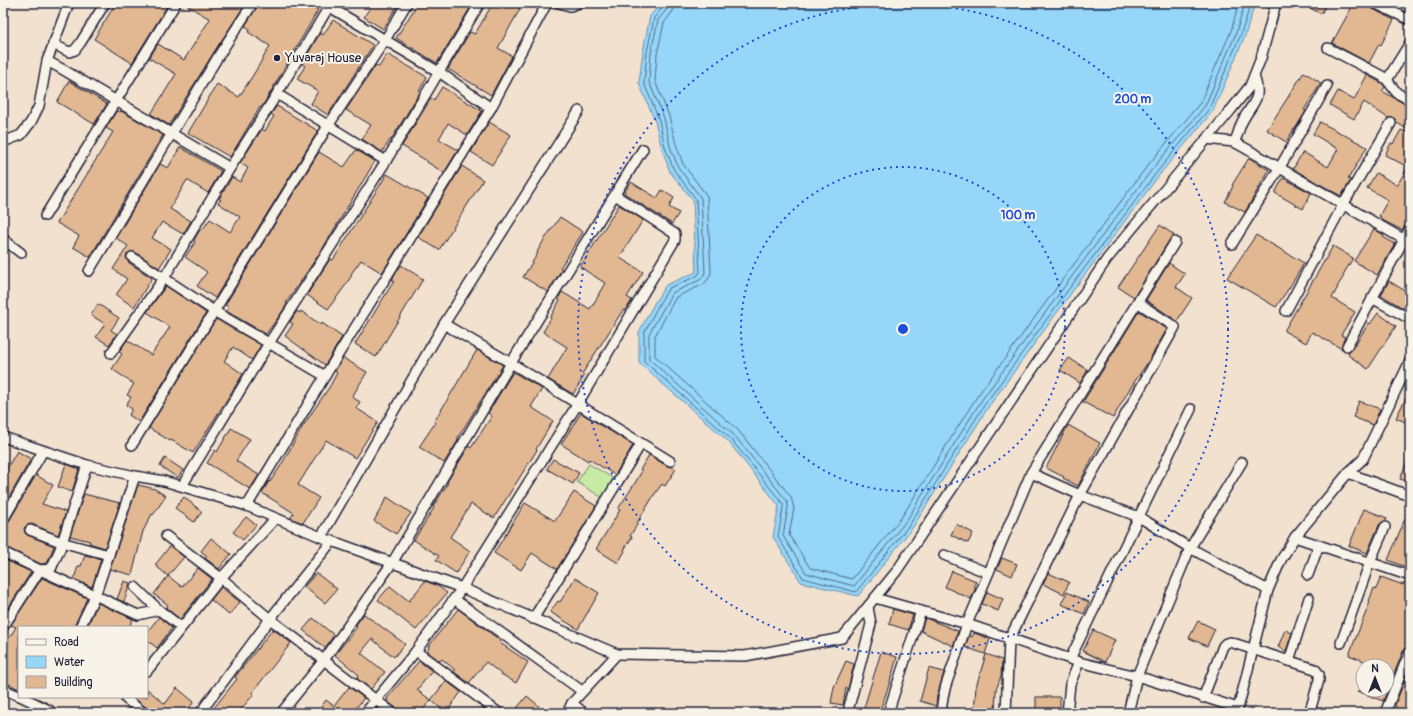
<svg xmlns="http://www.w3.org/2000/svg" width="1413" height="716" viewBox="0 0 1413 716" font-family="Pangolin,sans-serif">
<rect width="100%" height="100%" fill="#f1e1ce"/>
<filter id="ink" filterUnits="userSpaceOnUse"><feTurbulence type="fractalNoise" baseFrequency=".025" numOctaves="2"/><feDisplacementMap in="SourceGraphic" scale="8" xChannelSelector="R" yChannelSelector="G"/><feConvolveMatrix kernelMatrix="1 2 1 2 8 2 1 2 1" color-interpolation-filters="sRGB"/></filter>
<g filter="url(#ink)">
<polygon fill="#c7eba4" stroke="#748670" points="589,464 614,479 603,498 577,482"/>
<polygon fill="#96d6f8" stroke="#688eac" points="661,3 1255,3 1245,36 1213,111 1160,174 1072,292 989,406 913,527 858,596 801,582 773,537 779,506 728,441 639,363 639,332 655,302 666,285 696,272 693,200 670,172 662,149 655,121 639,83 643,51 650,16"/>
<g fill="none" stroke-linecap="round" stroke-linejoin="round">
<g stroke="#506a87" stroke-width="1">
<polyline points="664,3 663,7 654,18 647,52 644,83 659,120 665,147 674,170 696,199 700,272 697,276 669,288 659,304 644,333 644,361 730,438 783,504 783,508 778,537 803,578 856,592 910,524 985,404 1068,290 1157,172 1209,109 1241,34 1251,3"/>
<polyline points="669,3 667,9 658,20 651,53 649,82 664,118 670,146 678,167 701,198 705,272 703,277 700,280 672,293 649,334 649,359 734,435 787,501 788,507 783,536 806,573 854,586 906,521 981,401 1064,287 1153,168 1205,106 1236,33 1245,3"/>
<polyline points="675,3 673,11 664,23 657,54 655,81 669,116 676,144 683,164 707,196 711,272 709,278 704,284 676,297 655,336 655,356 738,430 791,497 794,508 789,535 810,568 852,579 901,518 976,398 1060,283 1148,165 1200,103 1231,31 1239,3"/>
</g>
</g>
<g fill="#e2b892" stroke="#22223b">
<polygon points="116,3 169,3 132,63 94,39"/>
<polygon points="183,3 246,3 214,52 169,125 151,114 176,74 149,58 158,44 184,60 210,19"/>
<polygon points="268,3 306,3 318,10 266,100 261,108 260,107 230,157 188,133 217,84 239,97 255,72 270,46 248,32 250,29 245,26 259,4 265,8"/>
<polygon points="373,3 399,3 383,29 364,17"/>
<polygon points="418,3 473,3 437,63 396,38"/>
<polygon points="493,3 521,3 518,8 520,9 498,48 512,56 491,95 448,69 470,32 475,34"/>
<polygon points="1301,3 1327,3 1321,14"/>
<polygon points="1354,3 1368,3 1371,8 1394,20 1381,45 1379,44 1369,63 1332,43"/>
<polygon points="333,20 373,45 328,115 311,104 318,91 297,79 305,66 302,64 320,33 323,35"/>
<polygon points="387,54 427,77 419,91 420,92 391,140 390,140 382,152 362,139 371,125 346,110 376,65 379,67"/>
<polygon points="1304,72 1321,83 1304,110 1306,111 1295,129 1294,129 1286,142 1267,130"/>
<polygon points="1367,75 1383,84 1385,87 1382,91 1410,107 1410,124 1407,129 1397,123 1394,118 1388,118 1364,102 1354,119 1330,105 1338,91 1354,100"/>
<polygon points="69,81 107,104 94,124 57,102"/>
<polygon points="442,87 482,111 467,135 448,123 439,139 458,150 444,173 427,162 427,161 402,146 431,98 434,100"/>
<polygon points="277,106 318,131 215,298 197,286 207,272 185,257 194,244 195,241 194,240 201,228 203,229 210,219 230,232 240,217 218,203 221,200 219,199 232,177 240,182 248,168 240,163 262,129 265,131 274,116 271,114"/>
<polygon points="117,110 120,112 121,111 163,135 90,257 73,247 79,236 57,223 113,132 106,128"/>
<polygon points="489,122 511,135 492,165 471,152"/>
<polygon points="1320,122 1367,147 1348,179 1351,180 1341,196 1293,169 1303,152 1328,167 1338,149 1313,134"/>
<polygon points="1401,130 1410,134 1410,160 1406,166 1385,155 1391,143 1393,144"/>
<polygon points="180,147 221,171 208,193 187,180 170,209 191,221 183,234 162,222 152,238 171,249 159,268 135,252 130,252 127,254 126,257 128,262 152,278 134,307 116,295 127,279 113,269 128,246 116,238 160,164 168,168"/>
<polygon points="356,150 375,161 323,248 286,303 287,304 280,315 266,334 226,311 229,307 225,305 319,152 344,167"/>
<polygon points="1249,158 1269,170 1245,212 1225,202 1233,186 1232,185"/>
<polygon points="1410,164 1410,219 1402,230 1380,219 1381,217 1379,216 1388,200 1367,188 1376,173 1397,185"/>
<polygon points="462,166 483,180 439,250 418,237"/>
<polygon points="387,174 428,198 382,273 361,260 351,274 352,275 345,286 328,309 307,295 330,259 333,260"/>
<polygon points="1283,178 1311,193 1303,209 1275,193"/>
<polygon points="631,182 657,198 662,190 674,198 669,207 679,213 672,224 624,193"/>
<polygon points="619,205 643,220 620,257 620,258 643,272 627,297 632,300 625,311 623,310 614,324 582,374 585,375 573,394 548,379 567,347 543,332 551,318 550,318 560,300 558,299 562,292 590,309 599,295 598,295 605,283 580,267"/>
<polygon points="560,217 583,232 560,268 562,269 548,292 523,277 538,253 537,252 544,240"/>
<polygon points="1160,225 1174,235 1170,239 1134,297 1118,287"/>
<polygon points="1374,229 1384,235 1383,237 1395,244 1377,275 1354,261"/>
<polygon points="1256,235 1304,263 1291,285 1276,307 1227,278"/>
<polygon points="1333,246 1353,258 1343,275 1344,276 1337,287 1338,287 1332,298 1355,312 1341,335 1345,337 1342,344 1342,349 1312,332 1306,343 1284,331"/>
<polygon points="1169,263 1185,274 1176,287 1192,298 1177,321 1146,300"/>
<polygon points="401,265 423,279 376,357 355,344 394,281 392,280"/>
<polygon points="1389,281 1410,294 1410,312 1381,295"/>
<polygon points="166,286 206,313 139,422 129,415 132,409 126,405 131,397 127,395 134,384 112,369 122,354 119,352 127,340 151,355 170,327 147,312"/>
<polygon points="98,304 119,318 111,330 117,334 109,345 96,337 105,324 91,315"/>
<polygon points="297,311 300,313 301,311 321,325 322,323 342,337 325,365 285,336 293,324 290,322"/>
<polygon points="1139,311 1167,329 1148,362 1129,390 1113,418 1083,402"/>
<polygon points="1378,313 1396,326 1368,369 1348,355 1349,353 1348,352 1352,349 1369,323 1370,324"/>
<polygon points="216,319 261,345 252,360 233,347 224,361 243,374 193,453 171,440 170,441 149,428"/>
<polygon points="477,350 503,365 457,439 459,439 444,463 419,447 435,423 434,422"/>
<polygon points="343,358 367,372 352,397 360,402 356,408 378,422 355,458 326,440 298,485 319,498 303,523 290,518 294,513 262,493 269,481 270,482 280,467 303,426 330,386 337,373 335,371"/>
<polygon points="1069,358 1088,370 1080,383 1060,370"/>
<polygon points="513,372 542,389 531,407 553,421 536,449 537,450 494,518 471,504 450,537 470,551 456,573 436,560 439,556 414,540 434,508 433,507 448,483 447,482 469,446 471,448 492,416 488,413"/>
<polygon points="1410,389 1410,424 1396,418"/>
<polygon points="1359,401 1380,409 1373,425 1353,417"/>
<polygon points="581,413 633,445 615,475 589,459 588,461 561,444"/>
<polygon points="1068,425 1100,443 1078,486 1063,478 1064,477 1046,468"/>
<polygon points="231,428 250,439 236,461 259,475 250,489 207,463 215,450 217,452"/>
<polygon points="17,451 31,459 3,508 3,475"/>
<polygon points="649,455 667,466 672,467 676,469 665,486 662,484 654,495 637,523 638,523 630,536 632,537 624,550 625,551 618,563 596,549 620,510 618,509 635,483 642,471 640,470"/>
<polygon points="1409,456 1410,456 1410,482 1400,479"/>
<polygon points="165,458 183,470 178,478 160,466"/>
<polygon points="553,459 579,473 573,484 547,469"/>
<polygon points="66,464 79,469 72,492 58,487"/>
<polygon points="36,475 53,485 42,504 66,512 58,535 32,524 27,525 24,528 25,533 27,535 54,546 47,563 41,564 3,546 3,526 8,523"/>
<polygon points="138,485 155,489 166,496 153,515 152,514 143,531 132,575 110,569"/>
<polygon points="574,492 596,506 557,569 532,553 521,570 494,553 525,503 555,521"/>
<polygon points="84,494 120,503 105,548 89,543 90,541 70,536"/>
<polygon points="184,497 202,512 194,522 175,508"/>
<polygon points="387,497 411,513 396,534 374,521"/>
<polygon points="1364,509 1387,518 1386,521 1382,522 1379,525 1367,553 1349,546"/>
<polygon points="1409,509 1410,509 1410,569 1388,560"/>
<polygon points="246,517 256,525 243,540 233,532"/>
<polygon points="956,524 973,533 968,543 951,535"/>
<polygon points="211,538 231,554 219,569 205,558 207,556 201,551"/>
<polygon points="170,546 184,557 168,576 155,565"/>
<polygon points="85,555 101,559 92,587 74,579 78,566 81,566"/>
<polygon points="1002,558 1017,564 1012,576 997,569"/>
<polygon points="3,559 31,572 3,616"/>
<polygon points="198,568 212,579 180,619 166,608 168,605 154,594 168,576 182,587"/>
<polygon points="952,571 976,581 974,586 976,587 971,599 945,587"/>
<polygon points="316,573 337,589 325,603 304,587"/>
<polygon points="1048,573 1069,582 1064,594 1043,584"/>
<polygon points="1381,577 1403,585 1404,583 1410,586 1410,645 1407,646 1404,649 1383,701 1357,691 1387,690 1387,666 1376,666 1349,655 1370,602 1369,601 1374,588 1376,589"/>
<polygon points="42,578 87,598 74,627 19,627 19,689 3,681 3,648 16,627 11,625"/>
<polygon points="575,578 599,593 578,629 550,612 558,601 560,602"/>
<polygon points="124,581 130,583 124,602 117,599"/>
<polygon points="425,581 438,586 447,593 416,630 378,600 390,586 409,601"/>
<polygon points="221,587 240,602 229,615 211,600"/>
<polygon points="987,592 1003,599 998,611 982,604"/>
<polygon points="1067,592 1089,602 1084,614 1061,604"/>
<polygon points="98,603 133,619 129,627 87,627"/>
<polygon points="458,609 501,641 500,643 528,662 516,683 501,674 486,662 469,683 454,672 455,670 442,659 440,661 427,651 429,648 428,647"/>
<polygon points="893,609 913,615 908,630 889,624"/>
<polygon points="364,614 405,644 394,657 372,639 361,653 385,672 371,689 356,678 359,675 335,655 357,627 355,626"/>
<polygon points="159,617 172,628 157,648 147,640 147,632"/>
<polygon points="313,618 334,635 325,648 303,630"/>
<polygon points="925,618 958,631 953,646 921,631"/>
<polygon points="1198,621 1215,629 1207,646 1189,638"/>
<polygon points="273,629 291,643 252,693 254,694 238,713 210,713 237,679 235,677"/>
<polygon points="1093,630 1115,640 1105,662 1083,651"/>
<polygon points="1285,630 1292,633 1286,651 1278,647"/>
<polygon points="974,633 990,639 985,654 965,647 969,636 972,637"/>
<polygon points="881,652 897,657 889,685 879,713 870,713 863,711"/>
<polygon points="986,654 1002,660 1001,676 996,690 995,713 974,712 976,687"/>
<polygon points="419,661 432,671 417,690 431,700 420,713 399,713 397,709 387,701 388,699 387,698"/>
<polygon points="846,661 854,664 848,689 846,688 843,705 831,703 834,687"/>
<polygon points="1410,667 1410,713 1393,713 1396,706 1395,705"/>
<polygon points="929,668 944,672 937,696 936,706 920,701"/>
<polygon points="446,681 461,692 446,713 431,700"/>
<polygon points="349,687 364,698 352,713 328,713 321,707 326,700 334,706"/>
<polygon points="177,688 194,702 185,713 153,713 133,697 147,697 147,689 165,704"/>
<polygon points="527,696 539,706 534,713 513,713"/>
<rect x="1036" y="697" width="24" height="16"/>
</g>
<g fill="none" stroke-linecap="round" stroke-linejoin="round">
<defs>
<g id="minor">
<polyline points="323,3 439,72 491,108"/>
<polyline points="559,3 570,6 579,3"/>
<polyline points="1374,3 1410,20"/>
<polyline points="53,44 69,52 75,50 81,42 105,3"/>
<polyline points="1328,48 1382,76 1387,80 1397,93 1410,100"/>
<polyline points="47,61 62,69 230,168"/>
<polyline points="1387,80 1410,43"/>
<polyline points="277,94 386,161"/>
<polyline points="1206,139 1234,142 1245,148 1410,243"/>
<polyline points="3,142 21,135 31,122 39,106 47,61 69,3"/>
<path d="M1234 142C1238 136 1239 128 1242 122 1252 102 1263 100 1254 76"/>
<polyline points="45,216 176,3"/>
<polyline points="3,239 21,253"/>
<polyline points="1232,244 1280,167 1327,86"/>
<polyline points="132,257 214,311 325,376"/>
<polyline points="89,271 219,55 253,3"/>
<polyline points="1372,298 1410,319"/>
<polyline points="1286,311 1343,205 1391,123"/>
<polyline points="444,324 511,363 670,461"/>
<polyline points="1347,346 1410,228"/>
<polyline points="111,353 164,278 230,168 277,94 331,3"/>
<polyline points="3,437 87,465 135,476 164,481 247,506 321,537 462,588 617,654 745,656 842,638 896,572 1107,259 1231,110 1250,86 1261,58 1276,3"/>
<polyline points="132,445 328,126 385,40 407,3"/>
<polyline points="1031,473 1080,495 1139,517 1190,548 1268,590"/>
<polyline points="1348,473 1410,496"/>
<polyline points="182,486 269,343 386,161 480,3"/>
<polyline points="247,506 325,376 491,108 546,5 549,3"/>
<polyline points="3,520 43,451"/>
<polyline points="30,530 61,542 109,555"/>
<polyline points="166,536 221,578 270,619 393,713"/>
<polyline points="321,537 444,324 579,111"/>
<polyline points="1295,537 1410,576"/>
<polyline points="3,552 40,570 3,627"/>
<polyline points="944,555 988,573"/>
<polyline points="40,570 138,615 159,610"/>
<polyline points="40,570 51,569 60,549 87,465"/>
<polyline points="1308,575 1319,545"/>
<polyline points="135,587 159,610 181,627"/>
<polyline points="875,598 967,624 1079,662 1137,676 1238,708"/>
<polyline points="454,599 582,691"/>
<polyline points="533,619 641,444"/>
<polyline points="80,627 95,596 135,476"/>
<polyline points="1341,643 1370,562 1385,527"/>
<polyline points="416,651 499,713"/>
<polyline points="1070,659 1191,409"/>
<polyline points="1289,661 1309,598"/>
<polyline points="147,671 221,578 275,519"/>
<polyline points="3,689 19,696"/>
<polyline points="22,697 49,710 48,713"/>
<polyline points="127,697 126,699 144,713"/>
<polyline points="1203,698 1223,646 1226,643 1230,642 1315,669 1319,674 1319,680 1310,711 1315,713"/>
<polyline points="572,703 584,713"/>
<polyline points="849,707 871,624 868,607"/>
<polyline points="200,713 270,619 332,541"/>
<polyline points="281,713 324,660 392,563 511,363 643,149"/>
<polyline points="365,713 416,651 462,588 577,405 675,240 675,234 672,232 615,195"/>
<polyline points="567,713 572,703 617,654"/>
<polyline points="888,713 921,611"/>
<polyline points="941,713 943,697 946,685 967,624 1031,473 1175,242"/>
<polyline points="1006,713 1009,640 1080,495 1175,327 1137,302"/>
<polyline points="1067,713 1070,684 1079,662"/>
<polyline points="1128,713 1137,676 1190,548 1242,462"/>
<polyline points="1237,713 1268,590 1281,560 1295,537 1348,473 1363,459 1410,361"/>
<polyline points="1385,713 1410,651"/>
</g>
</defs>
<use href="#minor" stroke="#22223b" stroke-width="12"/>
<use href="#minor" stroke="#f7f3e8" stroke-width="9"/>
</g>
</g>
<g fill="none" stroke="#1d4ed8" stroke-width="2" stroke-dasharray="2 4">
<circle cx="903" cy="329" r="162"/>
<circle cx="903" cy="329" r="325"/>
</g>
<circle fill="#22223b" stroke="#f7f3e8" stroke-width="1.5" cx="277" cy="58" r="4"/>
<g text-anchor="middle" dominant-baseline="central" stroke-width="4" stroke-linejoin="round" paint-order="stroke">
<g font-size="13" fill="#22223b" stroke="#f7f3e8" text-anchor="start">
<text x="285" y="58">Yuvaraj House</text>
</g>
</g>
<circle cx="903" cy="329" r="6" fill="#1d4ed8" stroke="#f7f3e8" stroke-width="2"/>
<g font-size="12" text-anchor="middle" font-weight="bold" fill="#1d4ed8" stroke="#f7f3e8" stroke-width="4" stroke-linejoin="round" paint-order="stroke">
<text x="1133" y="103">200 m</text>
<text x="1018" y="219">100 m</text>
</g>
<rect width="1413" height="716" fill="none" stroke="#f7f3e8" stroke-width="16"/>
<rect x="8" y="8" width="1397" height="700" fill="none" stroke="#22223b" stroke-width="1.5" filter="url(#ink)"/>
<rect x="18" y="626" width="130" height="72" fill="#f7f3e8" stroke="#a29fa3"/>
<rect x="26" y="639" width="20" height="6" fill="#f7f3e8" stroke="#a29fa3"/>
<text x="54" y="646" font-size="12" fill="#22223b">Road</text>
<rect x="26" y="656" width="20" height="12" fill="#96d6f8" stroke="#a29fa3"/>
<text x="54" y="666" font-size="12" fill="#22223b">Water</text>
<rect x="26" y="676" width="20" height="12" fill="#e2b892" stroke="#a29fa3"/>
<text x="54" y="686" font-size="12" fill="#22223b">Building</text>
<g transform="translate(1375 678)"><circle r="19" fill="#f7f3e8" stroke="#a29fa3"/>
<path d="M0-3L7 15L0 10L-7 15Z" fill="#22223b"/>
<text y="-6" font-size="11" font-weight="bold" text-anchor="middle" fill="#22223b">N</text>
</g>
</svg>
